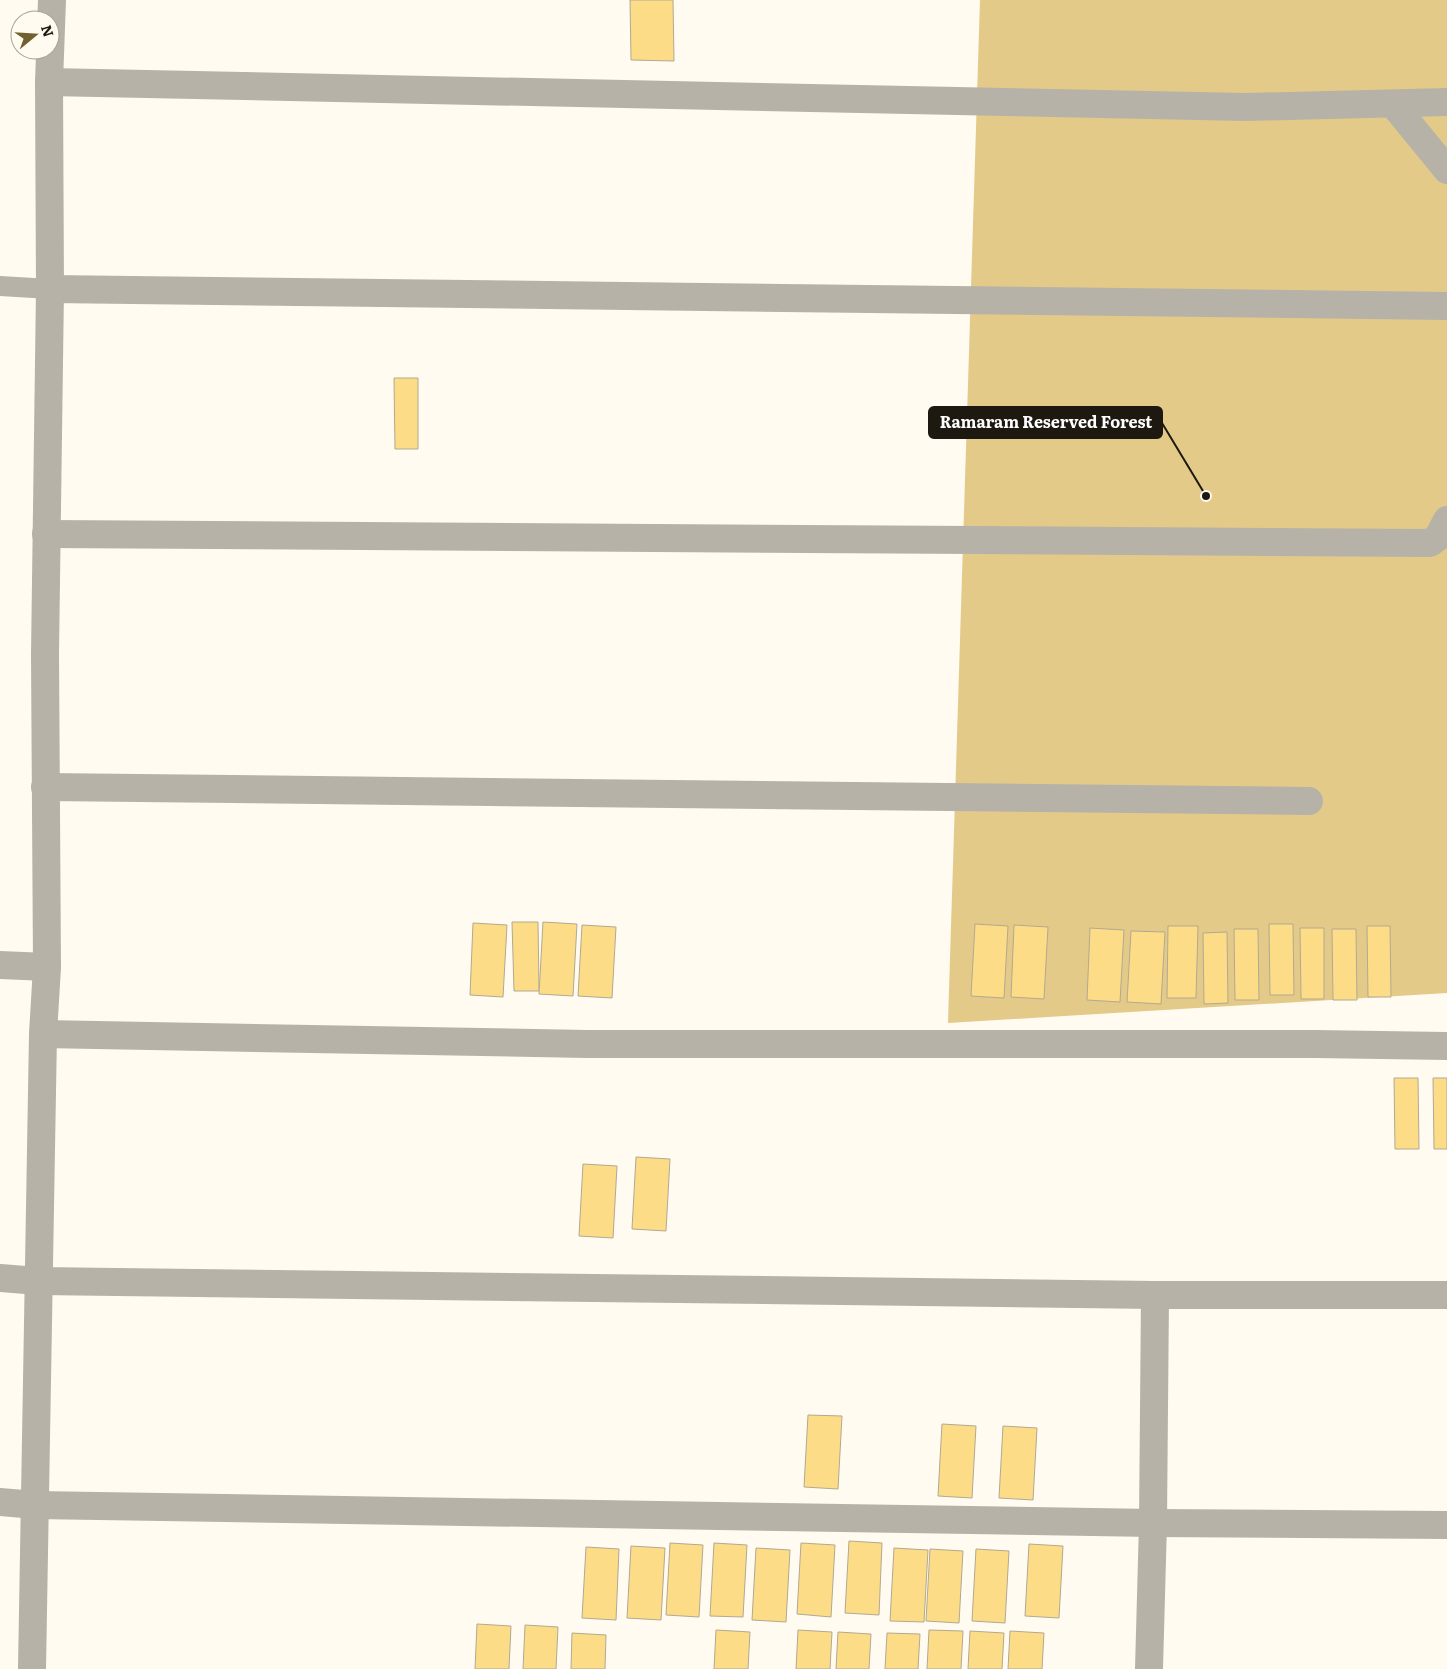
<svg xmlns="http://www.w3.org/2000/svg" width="1447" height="1669" viewBox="0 0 1447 1669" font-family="Literata,serif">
<rect width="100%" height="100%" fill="#fffbf1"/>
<polygon fill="#e4ca89" points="980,0 1447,0 1447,993 948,1023"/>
<g fill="#fddc88" stroke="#b2a991">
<polygon points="630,0 673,0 674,61 631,60"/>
<polygon points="394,378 418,378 418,449 395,449"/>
<polygon points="512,922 538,922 539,991 514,991"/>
<polygon points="543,922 577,924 573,996 539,994"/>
<polygon points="473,923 507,925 503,997 470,995"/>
<polygon points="975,924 1008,926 1004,998 971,996"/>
<polygon points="1269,924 1293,924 1294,995 1270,995"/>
<polygon points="582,925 616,927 612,998 578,996"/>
<polygon points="1014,925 1048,927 1044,999 1011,997"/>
<polygon points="1168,926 1198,926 1196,998 1167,998"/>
<polygon points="1367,926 1390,926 1391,997 1368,997"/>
<polygon points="1090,928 1124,930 1120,1002 1087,1000"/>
<polygon points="1300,928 1324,928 1324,999 1301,999"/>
<polygon points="1234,929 1258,929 1259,1000 1235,1000"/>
<polygon points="1332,929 1356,929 1357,1000 1333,1000"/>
<polygon points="1131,931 1165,932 1161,1004 1127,1002"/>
<polygon points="1227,932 1228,1003 1204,1004 1203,933"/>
<polygon points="1394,1078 1418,1078 1419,1149 1395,1149"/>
<polygon points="1433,1078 1447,1078 1447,1149 1434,1149"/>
<polygon points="636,1157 670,1159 666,1231 632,1229"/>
<polygon points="583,1164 617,1166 613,1238 579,1236"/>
<polygon points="808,1415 842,1416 838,1489 804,1487"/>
<polygon points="942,1424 976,1426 972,1498 938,1496"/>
<polygon points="1003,1426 1037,1428 1033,1500 999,1498"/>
<polygon points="849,1541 882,1543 879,1615 845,1613"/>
<polygon points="670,1543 703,1545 699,1617 666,1615"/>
<polygon points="714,1543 747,1545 743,1617 710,1616"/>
<polygon points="801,1543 835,1545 831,1617 797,1614"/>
<polygon points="1029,1544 1063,1546 1059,1618 1025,1616"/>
<polygon points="631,1546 665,1548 661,1620 627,1618"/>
<polygon points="586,1547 619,1549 616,1620 582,1618"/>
<polygon points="756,1548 790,1550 786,1622 752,1620"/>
<polygon points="894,1548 928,1550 924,1622 890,1621"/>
<polygon points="930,1549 963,1551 959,1623 926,1621"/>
<polygon points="976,1549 1009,1551 1005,1623 972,1621"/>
<polygon points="477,1624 511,1626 509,1669 475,1669"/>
<polygon points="525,1625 558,1627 556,1669 523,1669"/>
<polygon points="716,1630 750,1632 748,1669 714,1669"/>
<polygon points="798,1630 832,1632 830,1669 796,1669"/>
<polygon points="929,1630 963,1631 961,1669 927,1669"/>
<polygon points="970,1631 1004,1633 1002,1669 968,1669"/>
<polygon points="1010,1631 1044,1633 1042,1669 1008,1669"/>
<polygon points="838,1632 871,1634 869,1669 836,1669"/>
<polygon points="572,1633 606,1635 605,1669 571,1669"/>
<polygon points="887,1633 920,1634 918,1669 885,1669"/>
</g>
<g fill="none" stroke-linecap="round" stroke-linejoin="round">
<polyline stroke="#b6b2a7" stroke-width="20" points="0,286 50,289"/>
<g stroke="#b6b2a7" stroke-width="28">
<polyline points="49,82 1246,107 1447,102"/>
<polyline points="1393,104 1447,170"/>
<polyline points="50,289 1447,306"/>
<polyline points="46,534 1430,543 1438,537 1447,520"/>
<polyline points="45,787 1309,801"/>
<polyline points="0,965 47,967 45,654 50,289 49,82 52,0"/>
<polyline points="43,1034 587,1044 1315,1044 1447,1046"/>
<polyline points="0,1278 38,1281 1155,1295 1447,1295"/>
<polyline points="0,1502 35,1505 1153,1523 1447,1525"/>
<polyline points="32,1669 43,1034 47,967"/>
<polyline points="1149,1669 1153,1523 1155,1295"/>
</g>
</g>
<path fill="none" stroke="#1d1910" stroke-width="2" d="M1206 496L1162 423"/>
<circle fill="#1d1910" stroke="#fffbf1" stroke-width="2" cx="1206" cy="496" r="5"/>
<rect fill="#1d1910" stroke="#1d1910" stroke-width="2" x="929" y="407" width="233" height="31" rx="5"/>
<g font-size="16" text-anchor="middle" font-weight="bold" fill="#fff">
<text x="1046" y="428">Ramaram Reserved Forest</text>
</g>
<g transform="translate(35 35) rotate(72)"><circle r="24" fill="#fffbf1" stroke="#a5a197"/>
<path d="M0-4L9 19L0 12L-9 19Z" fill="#73602f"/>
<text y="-8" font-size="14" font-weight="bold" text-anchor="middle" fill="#1d1910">N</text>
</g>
</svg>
